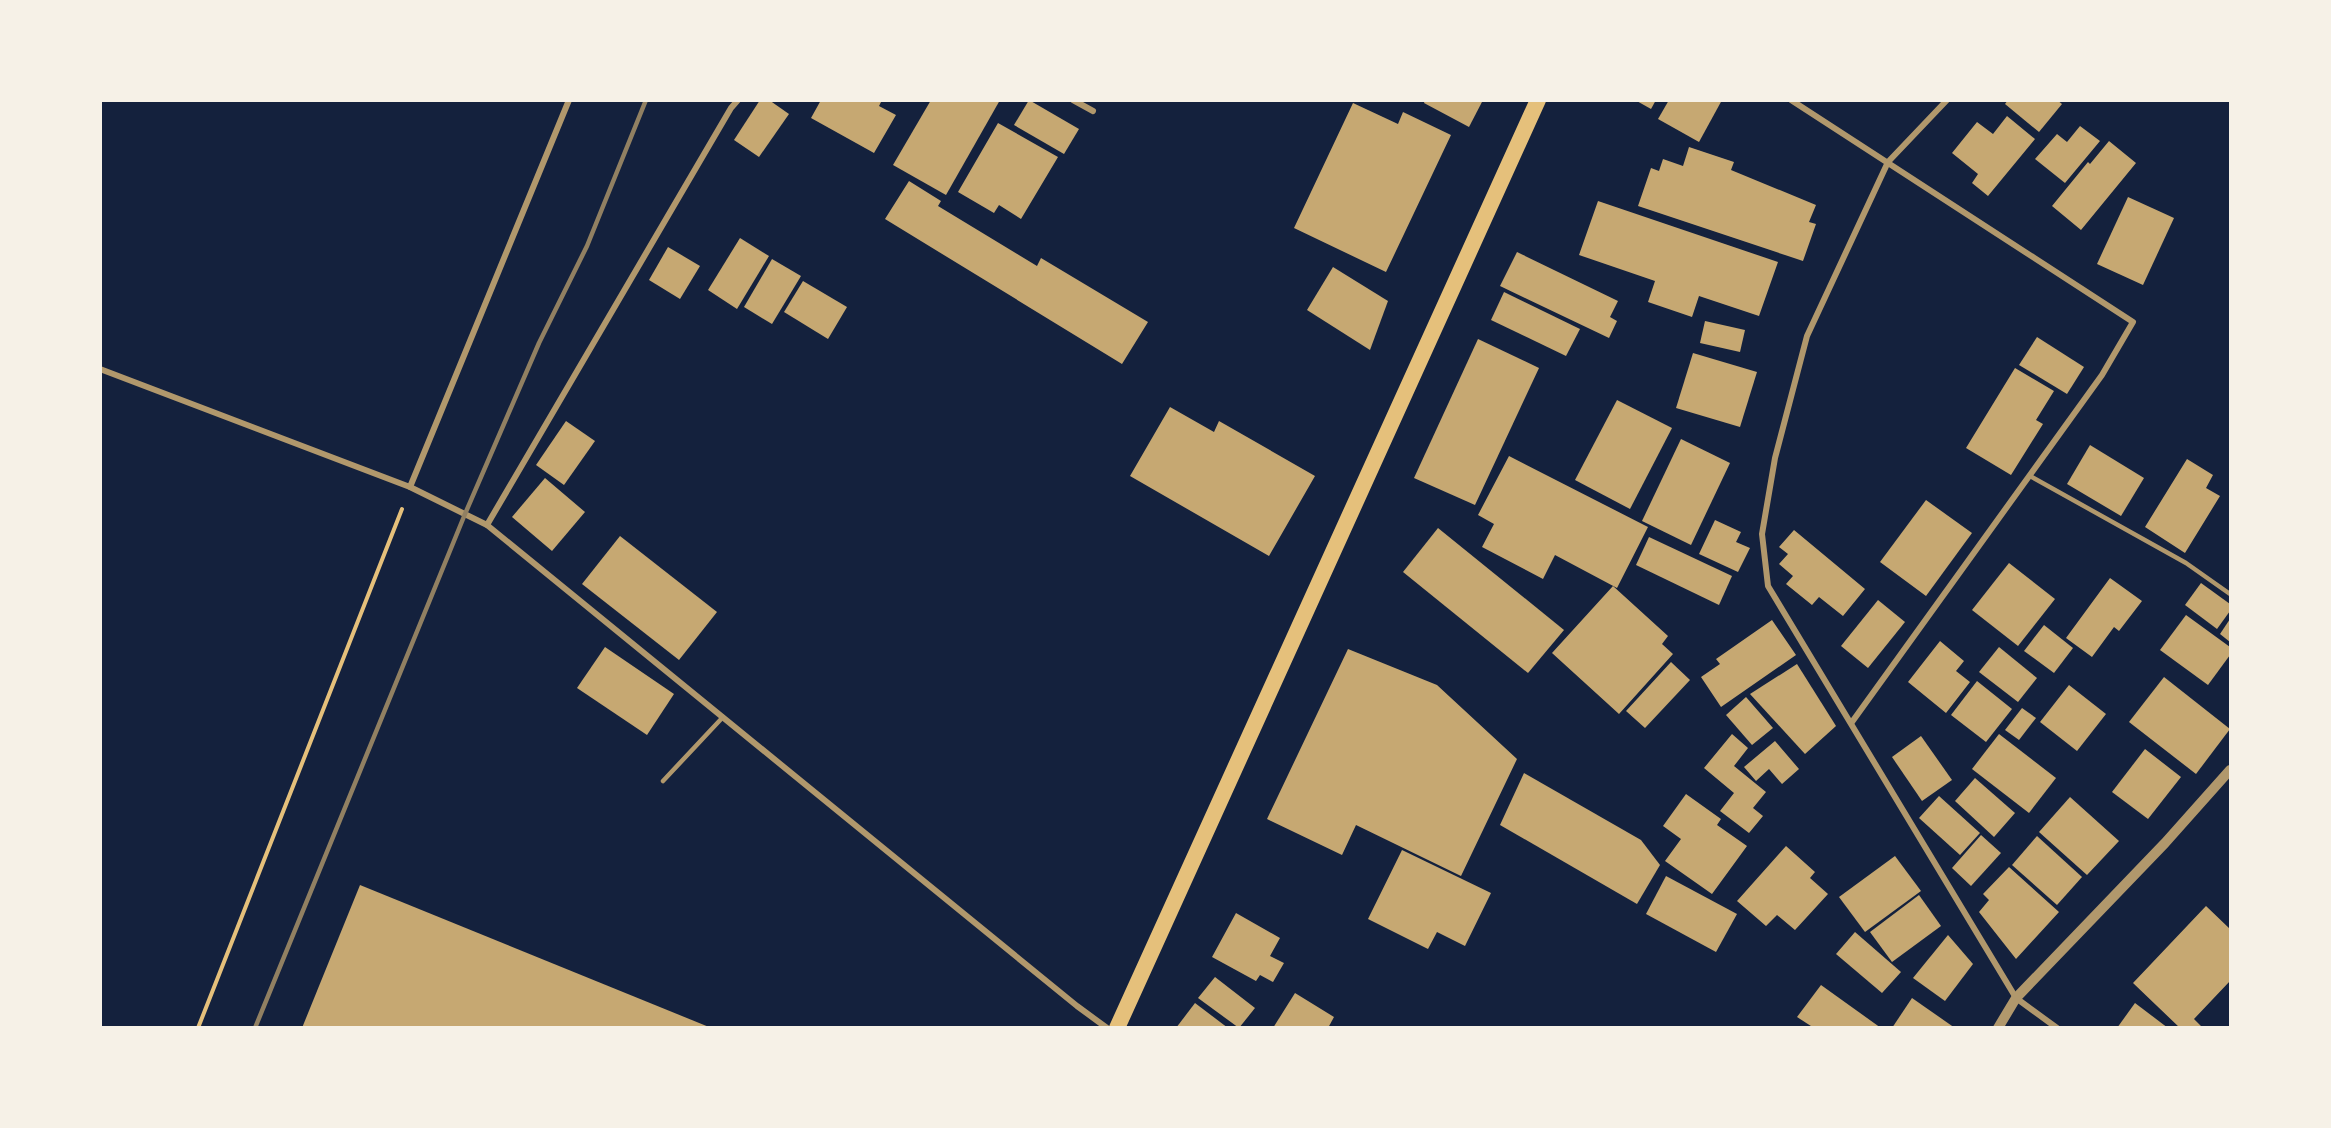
<svg xmlns="http://www.w3.org/2000/svg" width="2331" height="1128" viewBox="0 0 2331 1128" font-family="'IBM Plex Sans',sans-serif">
<rect width="100%" height="100%" fill="#14213d"/>
<g fill="#c6a872">
<polygon points="760,100 769,100 789,114 759,157 734,140"/>
<polygon points="821,100 882,100 879,106 896,115 874,153 811,118"/>
<polygon points="931,100 1000,100 946,195 893,165"/>
<polygon points="1029,100 1079,129 1064,154 1014,125"/>
<polygon points="1425,100 1483,100 1469,127 1424,103"/>
<polygon points="1635,100 1656,100 1651,109"/>
<polygon points="1669,100 1722,100 1699,142 1658,119"/>
<polygon points="2008,100 2057,100 2062,104 2039,132 2005,104"/>
<polygon points="1353,103 1398,124 1403,112 1451,135 1386,272 1294,228"/>
<polygon points="2007,116 2035,139 1988,196 1972,183 1978,174 1952,153 1977,122 1993,134"/>
<polygon points="998,123 1058,157 1021,219 999,205 994,213 958,192"/>
<polygon points="2080,126 2100,141 2065,183 2035,159 2057,134 2067,142"/>
<polygon points="2109,141 2136,163 2081,230 2052,206 2088,162 2090,164"/>
<polygon points="1689,147 1734,162 1731,170 1816,205 1809,222 1816,224 1803,261 1638,206 1651,168 1659,171 1663,159 1683,166"/>
<polygon points="909,181 941,201 938,206 1037,266 1041,258 1148,322 1122,364 885,219"/>
<polygon points="2128,197 2174,218 2143,285 2097,264"/>
<polygon points="1598,201 1778,262 1759,316 1699,296 1692,317 1648,302 1655,281 1579,255"/>
<polygon points="740,238 769,256 737,309 708,290"/>
<polygon points="668,247 700,266 680,299 649,280"/>
<polygon points="1517,252 1618,301 1610,317 1617,321 1609,338 1500,286"/>
<polygon points="772,259 801,276 772,324 744,307"/>
<polygon points="1333,267 1388,301 1370,350 1307,310"/>
<polygon points="803,281 847,307 828,339 784,312"/>
<polygon points="1504,292 1580,329 1566,356 1491,320"/>
<polygon points="1705,321 1745,330 1740,352 1700,343"/>
<polygon points="2037,337 2084,367 2067,394 2019,365"/>
<polygon points="1478,339 1539,368 1475,505 1414,478"/>
<polygon points="1693,353 1757,372 1740,427 1676,408"/>
<polygon points="2015,368 2054,391 2036,420 2043,424 2011,475 1966,448"/>
<polygon points="1617,400 1672,428 1630,509 1575,480"/>
<polygon points="1170,407 1214,432 1219,421 1315,476 1269,556 1130,476"/>
<polygon points="566,421 595,441 564,485 536,465"/>
<polygon points="1681,439 1730,463 1691,545 1642,521"/>
<polygon points="2090,445 2144,478 2121,516 2067,484"/>
<polygon points="1509,456 1648,527 1617,588 1555,555 1543,579 1482,547 1494,524 1478,515"/>
<polygon points="2187,459 2213,475 2206,488 2220,496 2185,553 2145,527"/>
<polygon points="545,478 585,512 552,551 512,517"/>
<polygon points="1926,500 1972,533 1926,596 1880,562"/>
<polygon points="1715,520 1741,532 1736,542 1750,548 1738,572 1699,554"/>
<polygon points="1438,528 1564,630 1528,673 1403,572"/>
<polygon points="1794,530 1865,589 1843,616 1819,597 1812,605 1786,584 1793,576 1779,564 1788,554 1779,547"/>
<polygon points="620,536 717,612 679,660 582,584"/>
<polygon points="1649,537 1732,576 1719,605 1636,565"/>
<polygon points="2009,563 2055,599 2018,646 1972,610"/>
<polygon points="2110,578 2142,601 2119,631 2114,627 2092,657 2066,638"/>
<polygon points="2201,583 2230,604 2230,611 2217,629 2185,605"/>
<polygon points="1613,586 1668,636 1662,644 1673,654 1619,714 1552,653"/>
<polygon points="1878,600 1905,622 1868,668 1841,646"/>
<polygon points="2186,615 2230,647 2230,655 2208,685 2160,650"/>
<polygon points="2230,619 2230,642 2220,634"/>
<polygon points="1772,620 1796,655 1721,707 1701,677 1720,664 1716,659"/>
<polygon points="2044,625 2073,648 2054,673 2024,651"/>
<polygon points="1940,641 1964,661 1956,671 1970,682 1946,713 1908,682"/>
<polygon points="605,647 674,694 647,735 577,688"/>
<polygon points="1999,647 2037,678 2018,702 1979,672"/>
<polygon points="1348,649 1437,685 1517,759 1461,876 1356,825 1342,855 1267,819"/>
<polygon points="1671,662 1690,680 1645,728 1626,711"/>
<polygon points="1797,664 1836,726 1805,754 1750,694"/>
<polygon points="2164,677 2230,729 2196,774 2129,722"/>
<polygon points="1977,681 2012,709 1986,742 1951,715"/>
<polygon points="2069,685 2106,714 2077,751 2040,722"/>
<polygon points="1746,697 1773,728 1752,745 1726,715"/>
<polygon points="2022,708 2036,718 2019,740 2005,730"/>
<polygon points="1732,734 1748,748 1734,766 1766,792 1753,808 1763,816 1749,833 1720,811 1734,793 1704,768"/>
<polygon points="1999,734 2056,778 2029,813 1972,769"/>
<polygon points="1921,736 1952,780 1922,801 1892,757"/>
<polygon points="1775,741 1799,769 1782,784 1769,769 1756,781 1744,767"/>
<polygon points="2145,749 2181,777 2148,819 2112,792"/>
<polygon points="1524,773 1641,840 1660,865 1637,904 1500,825"/>
<polygon points="1975,778 2015,813 1994,837 1955,801"/>
<polygon points="1686,794 1721,819 1717,825 1747,846 1712,894 1665,861 1681,839 1663,826"/>
<polygon points="1939,796 1980,833 1960,855 1919,818"/>
<polygon points="2070,797 2119,841 2087,875 2039,832"/>
<polygon points="1981,835 2001,853 1971,886 1952,868"/>
<polygon points="2037,836 2082,877 2057,905 2012,865"/>
<polygon points="1786,846 1815,872 1810,878 1828,894 1795,930 1777,915 1766,926 1737,901"/>
<polygon points="1402,850 1491,893 1465,946 1437,932 1428,949 1368,919"/>
<polygon points="1895,856 1921,891 1865,932 1839,897"/>
<polygon points="2009,867 2059,912 2016,959 1979,912 1989,900 1983,894"/>
<polygon points="1666,876 1737,914 1716,952 1646,914"/>
<polygon points="360,885 709,1027 709,1028 302,1028"/>
<polygon points="1919,895 1941,926 1892,962 1870,932"/>
<polygon points="2206,906 2230,929 2230,981 2194,1019 2203,1028 2180,1028 2133,983"/>
<polygon points="1236,913 1280,938 1270,956 1284,963 1273,982 1260,975 1256,981 1212,957"/>
<polygon points="1855,932 1901,972 1882,993 1836,954"/>
<polygon points="1948,935 1973,964 1945,1001 1913,978"/>
<polygon points="1215,977 1255,1008 1239,1028 1198,998"/>
<polygon points="1821,985 1881,1028 1814,1028 1797,1017"/>
<polygon points="1295,993 1334,1017 1328,1028 1273,1028"/>
<polygon points="1912,998 1955,1028 1892,1028"/>
<polygon points="1195,1003 1228,1028 1176,1028"/>
<polygon points="2135,1003 2168,1028 2117,1028"/>
</g>
<g fill="none" stroke-linecap="round" stroke-linejoin="round">
<polyline stroke="#e5c07b" stroke-width="4" points="198,1028 402,509"/>
<g stroke="#b1986c" stroke-width="4.5">
<polyline points="2030,476 2186,563 2230,594"/>
<polyline points="663,781 723,717"/>
</g>
<g stroke="#b1986c" stroke-width="6">
<polyline points="1073,100 1093,111"/>
<polyline points="1791,100 2133,322 2102,375 1852,722"/>
<polyline points="1947,100 1888,162 1807,336 1775,458 1762,534 1768,586 2016,998 2057,1028"/>
<polyline points="100,369 410,487 487,525 1077,1006 1107,1028"/>
<polyline points="410,487 569,100"/>
<polyline points="487,525 731,108 738,100"/>
</g>
<polyline stroke="#b1986c" stroke-width="10" points="1998,1028 2016,998 2165,843 2230,770"/>
<polyline stroke="#e5c07b" stroke-width="16" points="1117,1028 1538,100"/>
<polyline stroke="#918062" stroke-width="4.5" points="255,1028 465,514 539,343 587,246 646,100"/>
</g>
<rect width="2331" height="1128" fill="none" stroke="#f6f1e7" stroke-width="204"/>
</svg>
